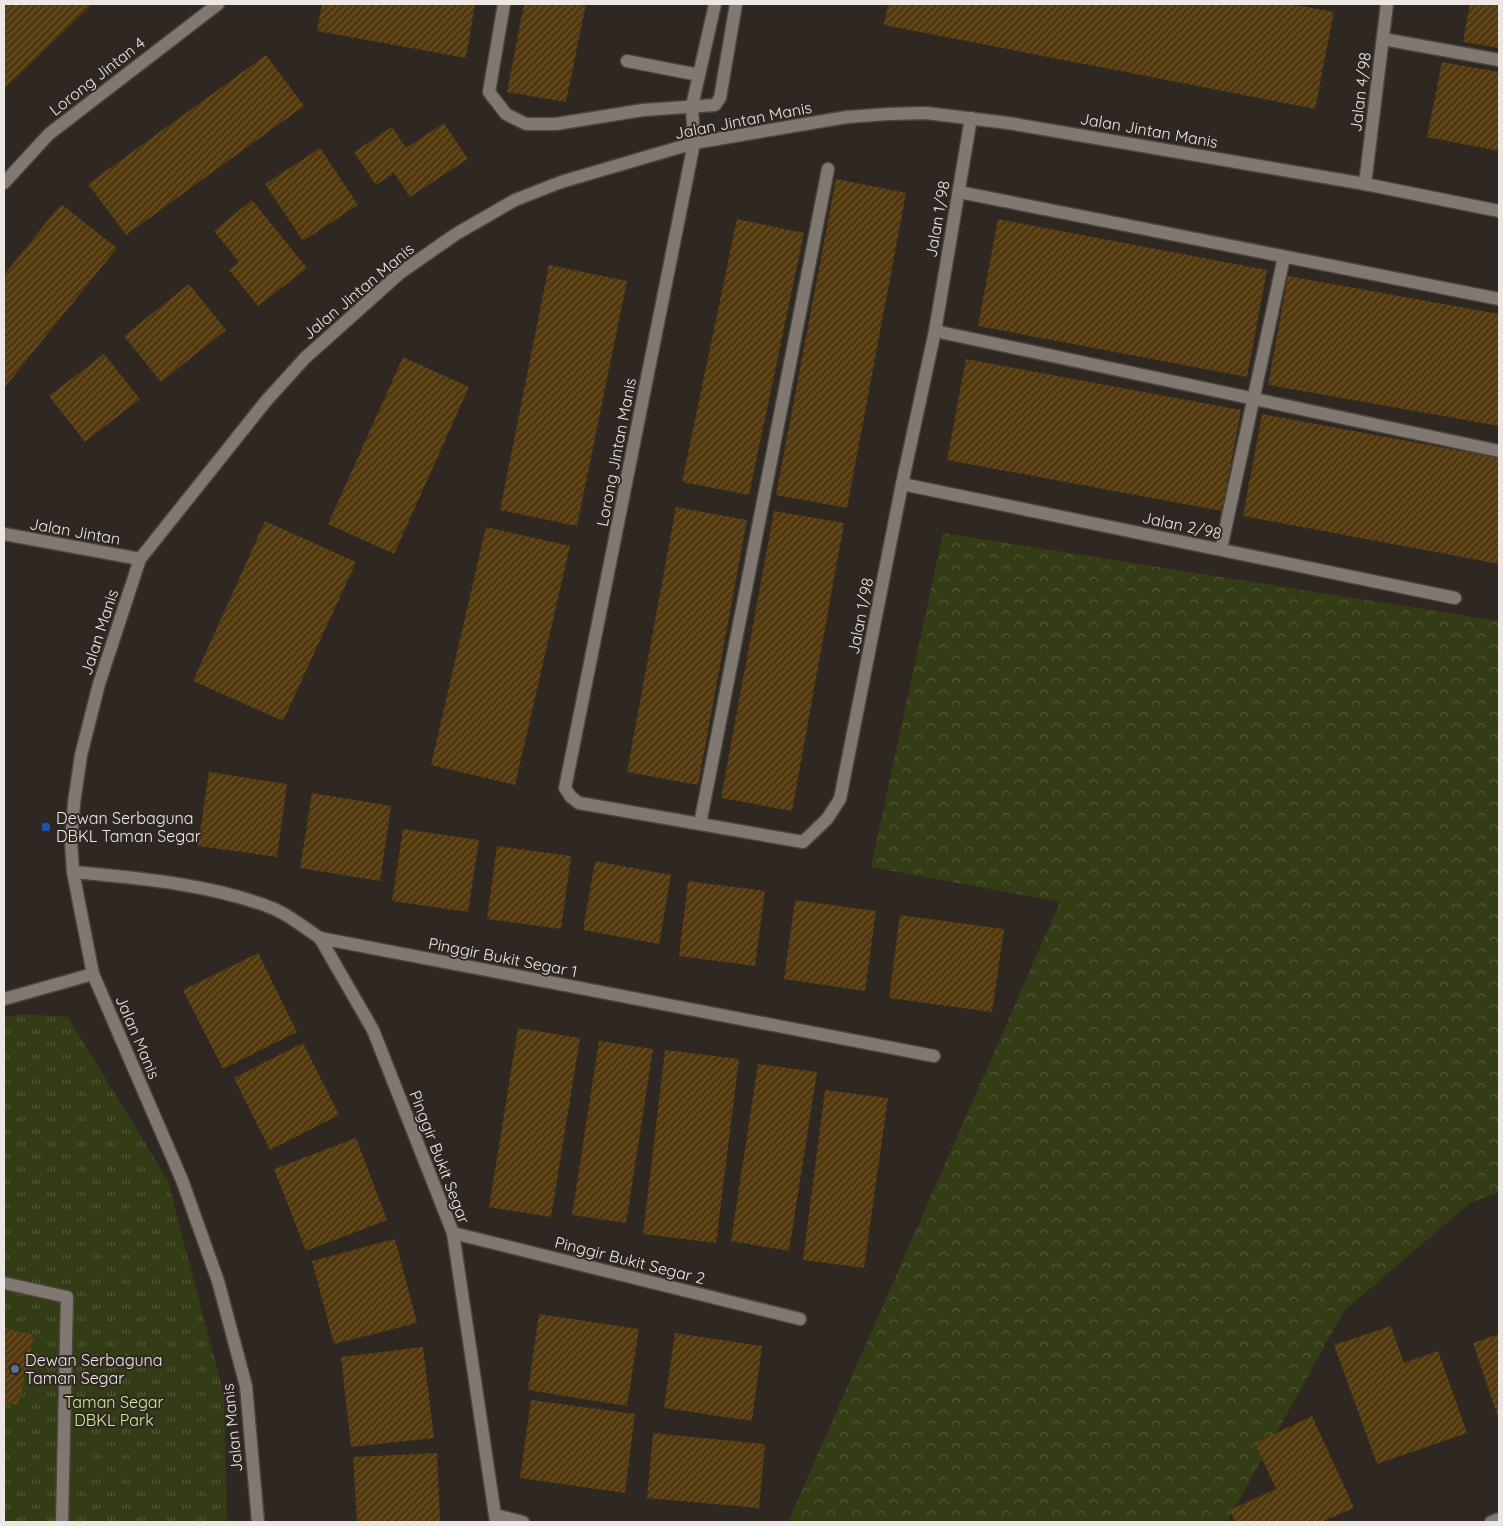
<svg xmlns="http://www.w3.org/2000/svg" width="1503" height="1526" viewBox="0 0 1503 1526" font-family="Quicksand,sans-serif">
<defs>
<pattern id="forest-crowns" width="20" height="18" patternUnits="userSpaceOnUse" patternTransform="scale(1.25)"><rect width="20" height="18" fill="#343c16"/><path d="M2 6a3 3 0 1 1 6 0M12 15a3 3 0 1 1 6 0" fill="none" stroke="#525838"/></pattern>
<pattern id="park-tufts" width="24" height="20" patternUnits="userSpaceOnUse" patternTransform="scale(1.25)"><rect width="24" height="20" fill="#343c16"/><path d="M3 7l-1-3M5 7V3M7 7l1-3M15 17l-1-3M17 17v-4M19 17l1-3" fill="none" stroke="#525838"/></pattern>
<pattern id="building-hatch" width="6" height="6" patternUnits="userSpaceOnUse" patternTransform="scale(1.25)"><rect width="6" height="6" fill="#52380c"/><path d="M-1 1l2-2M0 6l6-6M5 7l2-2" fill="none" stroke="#6b552f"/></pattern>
</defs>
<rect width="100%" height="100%" fill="#2f2722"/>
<polygon fill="url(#forest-crowns)" points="943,533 1499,621 1499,1192 1470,1203 1344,1311 1227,1522 788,1522 1060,902 871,867"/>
<polygon fill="url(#park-tufts)" points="23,1014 68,1017 168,1181 224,1396 227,1522 4,1522 4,1017"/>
<g fill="url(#building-hatch)">
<polygon points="4,4 92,4 5,88 4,86"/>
<polygon points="322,4 475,4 466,58 317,31"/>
<polygon points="524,4 586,4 566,102 507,92"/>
<polygon points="888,4 1291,4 1334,12 1315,109 884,25"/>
<polygon points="1470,4 1499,4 1499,48 1463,42"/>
<polygon points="266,55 304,106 126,235 88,184"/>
<polygon points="1442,62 1499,72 1499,151 1427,137"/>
<polygon points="444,123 468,159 410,197 394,173 376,185 354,152 392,127 406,148"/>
<polygon points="320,148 358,205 303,241 265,184"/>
<polygon points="836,179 906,193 847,508 776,495"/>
<polygon points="252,200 307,268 258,306 229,270 239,262 214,231"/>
<polygon points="61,204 117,248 4,388 4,275"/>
<polygon points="737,219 804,233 749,495 682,482"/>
<polygon points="998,219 1267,270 1247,377 978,326"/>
<polygon points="549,265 627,281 577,526 500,510"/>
<polygon points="1288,276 1499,314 1499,426 1268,385"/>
<polygon points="189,284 226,330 161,382 124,336"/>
<polygon points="104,354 140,399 85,442 49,396"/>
<polygon points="403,357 469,387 394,554 328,524"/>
<polygon points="966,359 1241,410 1222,511 947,460"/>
<polygon points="1262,414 1499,458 1499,564 1243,516"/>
<polygon points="676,507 747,520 698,785 627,772"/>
<polygon points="774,511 844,523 792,811 721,798"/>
<polygon points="265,521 356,562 283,721 193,681"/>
<polygon points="486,527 570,546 515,785 431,765"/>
<polygon points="209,772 287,784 277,857 198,846"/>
<polygon points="312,793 391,806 380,881 300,868"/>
<polygon points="403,829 479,840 468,912 392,901"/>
<polygon points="497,846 571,856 561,929 487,919"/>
<polygon points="595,861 671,875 659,944 583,930"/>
<polygon points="688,881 765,891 755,966 679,956"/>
<polygon points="795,900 876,911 865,991 784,979"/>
<polygon points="900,915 1004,929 992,1012 889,998"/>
<polygon points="258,953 297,1032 223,1069 183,990"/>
<polygon points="518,1028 580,1038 551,1217 489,1207"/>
<polygon points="599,1041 653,1049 626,1223 572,1215"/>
<polygon points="303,1043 339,1115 270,1150 234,1078"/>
<polygon points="665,1050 739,1059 716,1243 643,1234"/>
<polygon points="758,1064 817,1072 789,1251 731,1241"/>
<polygon points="825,1090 888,1098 864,1268 803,1260"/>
<polygon points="356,1138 387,1220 306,1251 274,1169"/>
<polygon points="395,1239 417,1323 334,1344 312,1261"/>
<polygon points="539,1314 639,1329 627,1406 528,1390"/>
<polygon points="1391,1326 1404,1363 1438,1351 1467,1433 1377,1464 1334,1345"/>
<polygon points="4,1328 34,1335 18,1405 4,1402"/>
<polygon points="675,1333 762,1346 752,1421 664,1408"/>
<polygon points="1499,1334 1499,1420 1473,1343"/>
<polygon points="423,1347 434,1438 351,1447 341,1357"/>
<polygon points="531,1400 635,1414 625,1493 520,1478"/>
<polygon points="1312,1416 1354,1508 1321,1522 1235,1522 1230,1510 1276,1489 1255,1443"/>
<polygon points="653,1433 765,1444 759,1508 647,1498"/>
<polygon points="437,1453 440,1522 357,1522 353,1457"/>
</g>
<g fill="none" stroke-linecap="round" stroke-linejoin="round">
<defs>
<g id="minor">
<polyline points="504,4 489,92 506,114 526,124 556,124 643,110 715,105 720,98 736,4"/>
<polyline points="1383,39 1499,60"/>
<polyline points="627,61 699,75 715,4"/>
<polyline points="699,75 692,106 694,143 565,788 571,797 579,803 803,842 827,819 840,799 902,484 935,331 971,118"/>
<polyline points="4,183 49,134 218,4"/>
<polyline points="1365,184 1387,4"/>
<polyline points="959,192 1499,299"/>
<polyline points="935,331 1499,451"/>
<polyline points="902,484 1455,598"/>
<polyline points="4,534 140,559"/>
<polyline points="1221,549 1284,257"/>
<polyline points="700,824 828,169"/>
<path d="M73 872C137 878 211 884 272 908 288 914 306 929 320 938L934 1056"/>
<polyline points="320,938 373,1030 453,1233 496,1522"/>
<polyline points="4,999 93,974"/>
<polyline points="453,1233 800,1319"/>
<polyline points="4,1283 67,1297 62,1522"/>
<polyline points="495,1515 523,1522"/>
<polyline points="258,1522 246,1386 218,1281 182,1180 93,974 73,872 71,842 74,803 81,755 99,684 140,559 266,401 305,358 400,273 456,234 515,200 561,182 694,143 847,117 888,114 926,113 1008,123 1365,184 1499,211"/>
<polyline points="1491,1522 1499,1519"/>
</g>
</defs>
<use href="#minor" stroke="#4a443f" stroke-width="15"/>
<use href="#minor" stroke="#827872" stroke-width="12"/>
</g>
<rect fill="#1a4fb4" stroke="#2f2722" stroke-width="2" x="41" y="822" width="10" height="10" rx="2.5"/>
<circle fill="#5c6f8a" stroke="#2f2722" stroke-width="2" cx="15" cy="1369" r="5"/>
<g text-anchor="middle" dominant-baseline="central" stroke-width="4" stroke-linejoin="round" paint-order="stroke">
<g font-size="16" fill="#ede7e4" stroke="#2f2722">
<text transform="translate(97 76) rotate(-38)">Lorong Jintan 4</text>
<text transform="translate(1360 92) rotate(-83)">Jalan 4/98</text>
<text transform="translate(743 120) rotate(-11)">Jalan Jintan Manis</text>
<text transform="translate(1149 130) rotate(10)">Jalan Jintan Manis</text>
<text transform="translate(937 219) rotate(-80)">Jalan 1/98</text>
<text transform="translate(358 291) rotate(-40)">Jalan Jintan Manis</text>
<text transform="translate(616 452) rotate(-79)">Lorong Jintan Manis</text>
<text transform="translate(1182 525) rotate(12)">Jalan 2/98</text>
<text transform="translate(75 531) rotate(10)">Jalan Jintan</text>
<text transform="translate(860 616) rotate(-79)">Jalan 1/98</text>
<text transform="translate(99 632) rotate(-72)">Jalan Manis</text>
<text transform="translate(503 957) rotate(11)">Pinggir Bukit Segar 1</text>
<text transform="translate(138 1037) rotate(67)">Jalan Manis</text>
<text transform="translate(440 1157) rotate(69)">Pinggir Bukit Segar</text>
<text transform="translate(630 1260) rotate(14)">Pinggir Bukit Segar 2</text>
<text transform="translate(232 1428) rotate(-96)">Jalan Manis</text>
</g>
<g font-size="16" fill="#ede7e4" stroke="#2f2722" text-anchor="start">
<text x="56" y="818">Dewan Serbaguna<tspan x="56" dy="18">DBKL Taman Segar</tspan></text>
<text x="25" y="1360">Dewan Serbaguna<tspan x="25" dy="18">Taman Segar</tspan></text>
</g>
<g font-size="16" fill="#d7ed94" stroke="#2f2722">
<text x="114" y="1402">Taman Segar<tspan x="114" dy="18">DBKL Park</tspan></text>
</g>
</g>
<rect width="1503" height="1526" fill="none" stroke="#ede7e4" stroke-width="10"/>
</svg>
